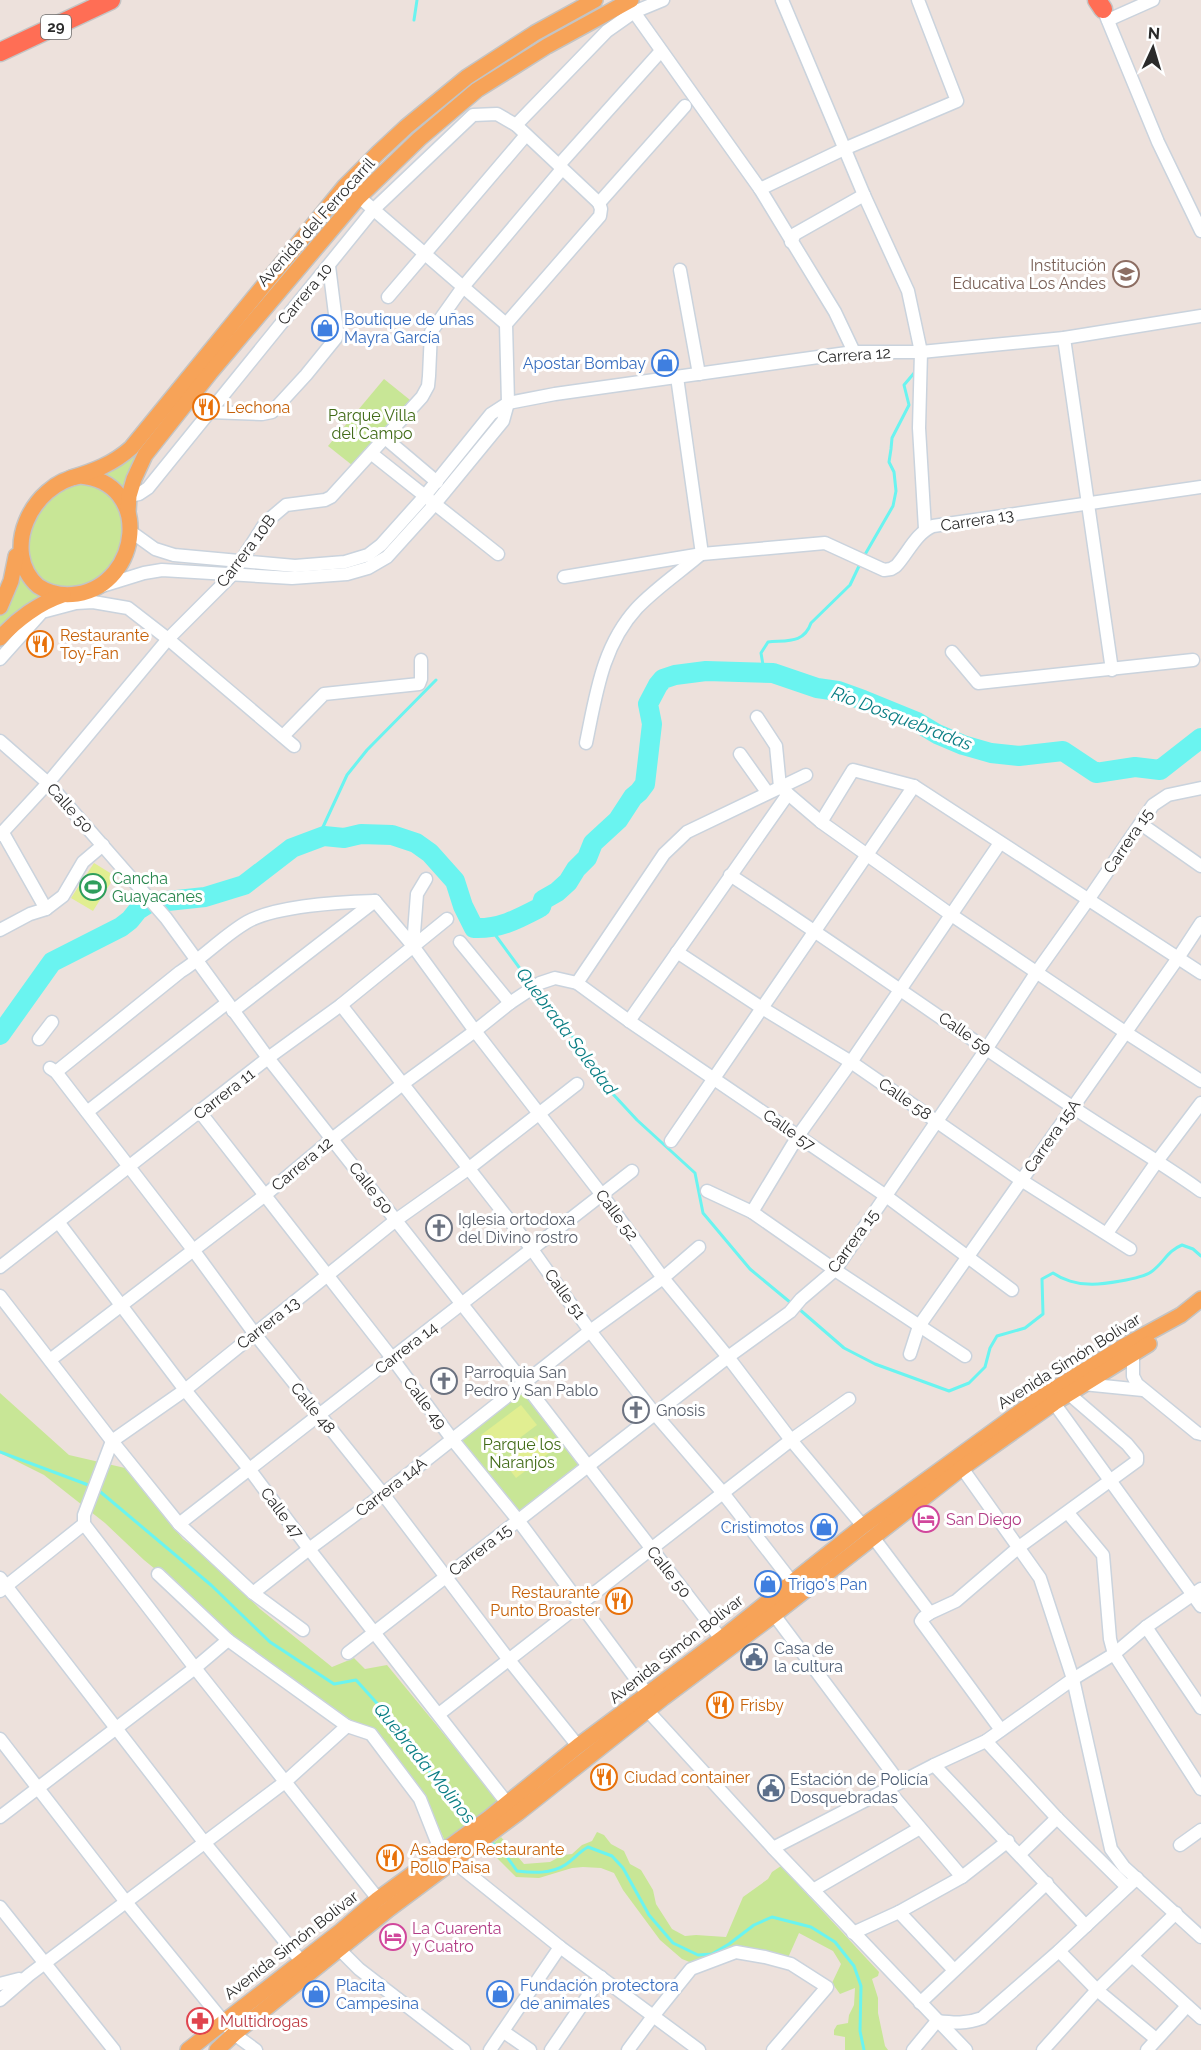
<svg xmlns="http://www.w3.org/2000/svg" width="1201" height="2050" viewBox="0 0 1201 2050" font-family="Raleway,sans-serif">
<rect width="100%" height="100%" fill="#ede1dc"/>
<g fill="#c8e696">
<polygon points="384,379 415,404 357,469 328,446"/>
<polygon points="143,434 155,443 145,455 118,569 0,638 0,607 5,596 18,530 71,478"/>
<polygon points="524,1383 588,1466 518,1520 452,1439"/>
<polygon points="0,1393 69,1455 125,1468 183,1539 207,1557 260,1609 332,1667 354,1658 365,1669 387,1665 498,1800 448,1848 425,1796 374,1729 351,1720 242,1644 208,1612 144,1560 105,1523 44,1475 0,1453"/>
<polygon points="597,1832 604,1835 611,1844 624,1851 630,1864 641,1870 653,1890 656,1904 672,1929 685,1936 696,1935 726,1937 743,1897 768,1879 772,1872 784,1864 804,1891 879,1972 878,1976 872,1979 878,1998 878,2013 885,2046 888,2050 845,2050 845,2037 834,2035 834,2030 837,2025 848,2023 849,2015 854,2005 855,1988 840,1994 832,1983 841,1964 833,1951 799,1933 787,1960 767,1953 692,1963 682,1959 660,1940 623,1890 614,1873 601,1868 583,1867 572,1868 539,1878 516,1877 487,1848 501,1837 524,1864 550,1862 563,1855 572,1854 582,1845 592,1841"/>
</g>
<g fill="#e1ee91">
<polygon points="94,863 115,876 93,911 71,898"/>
<polygon points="521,1405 537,1425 497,1455 481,1435"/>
<polygon points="536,1436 549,1453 516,1478 503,1461"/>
</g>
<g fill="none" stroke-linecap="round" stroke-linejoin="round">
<g stroke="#6af4f0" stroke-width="3">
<polyline points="414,20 417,0"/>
<polyline points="863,558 893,506 896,491 894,472 889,462 891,449 892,438 909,405 904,385 915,372"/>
<path d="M760 671 763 665 761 653 768 642C786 640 804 644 811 623L850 585 860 564"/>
<polyline points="317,840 347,775 367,750 436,680"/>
<polyline points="491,929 532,985"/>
<polyline points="537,990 590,1059 612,1093 637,1120 695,1173 703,1213 750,1269 791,1303"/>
<path d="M799 1309 844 1348 875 1364 949 1391 969 1383 985 1367 990 1348 997 1336 1025 1328 1043 1314 1042 1279 1053 1273C1063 1280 1077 1284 1088 1284 1101 1285 1141 1279 1151 1272 1164 1263 1167 1251 1182 1245L1193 1249 1201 1256"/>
<polyline points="0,1452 91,1486"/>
<polyline points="97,1489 211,1585 270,1642 334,1684 356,1680 401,1730 438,1784 473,1823"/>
<path d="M490 1841 505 1854 517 1871C533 1873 551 1874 565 1865 574 1859 579 1852 588 1847L612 1856 623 1868 649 1915 673 1943 698 1955 712 1954 729 1944 754 1925 772 1917 811 1927 835 1942 854 1966 861 1986 860 2031 864 2050"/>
</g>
<path stroke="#6af4f0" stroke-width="20" d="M0 1035 52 962 121 927 130 920 138 910 149 903 205 897 244 885 292 848 324 836 344 838 361 834 392 835 416 843 430 853 455 881 463 906 474 928C500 929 518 919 541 907L543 900 557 892 568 882 576 869 587 858 593 843 618 820 633 797 639 792 645 784 652 724 648 704 658 685 663 679 675 675 706 671 773 673 817 688 838 691 863 700 917 722 937 734 963 745 991 753 1019 756 1063 751 1096 773 1135 767 1160 770 1201 738"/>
<defs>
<g id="minor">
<polyline points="782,0 864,195 908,291 921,352 919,428 925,529"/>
<polyline points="1101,4 1158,142 1201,231"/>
<polyline points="634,12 760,189 835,312 854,352"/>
<polyline points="1108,20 1153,0"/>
<polyline points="516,125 607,31 634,12 663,0"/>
<polyline points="559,165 661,51"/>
<polyline points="760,189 844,149 957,101 918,0"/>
<polyline points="359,197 506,324"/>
<polyline points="599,203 685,106"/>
<polyline points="791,242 795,234 864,195"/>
<polyline points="680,270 699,374"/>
<polyline points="388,297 526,135"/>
<polyline points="1064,338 1112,670"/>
<polyline points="677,377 702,554"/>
<polyline points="209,412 262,414 272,412 306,375 336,338 337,330 329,266"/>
<polyline points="385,438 437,482"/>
<polyline points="372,454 498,554"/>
<polyline points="129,496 139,494 148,488 374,209 473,115 497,114 516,125 599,203"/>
<polyline points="130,531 155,549 174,555 295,566 345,562 368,555 381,545 424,497 491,414 508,403 555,394 854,352 921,352 1064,338 1201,316"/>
<path d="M564 577 702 554 825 543 884 570 891 569 896 566C908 553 916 533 933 526L1201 487"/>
<polyline points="102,586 144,573 162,570 292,578 347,574 368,568 387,557 434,505 503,421 508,403 506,324 600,216 601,209 599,203"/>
<polyline points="952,652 978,683 1193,660"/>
<polyline points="0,659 42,612 76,603 93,602 128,608 168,639 294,746"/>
<polyline points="757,717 776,746 780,787 821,822 950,914 1125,1032 1201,1081"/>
<polyline points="283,736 324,694 419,684 421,679 421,660"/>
<polyline points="0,741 48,783 166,918 268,1058 524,1383 725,1644"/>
<path d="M586 743C596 695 602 646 637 608 656 588 680 572 701 554"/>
<polyline points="740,754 767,792"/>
<polyline points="821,822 853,770 914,786 1201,973"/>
<polyline points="1141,824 1201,866"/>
<polyline points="3,833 46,909"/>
<polyline points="0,835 48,783 168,639 232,575 266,522 286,505 325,500 331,497 422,397 428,386 429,376 431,332 463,287 562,169"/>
<path d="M730 875C845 950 956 1030 1071 1106 1114 1135 1159 1161 1201 1191"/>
<polyline points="375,901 413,946 475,1031 602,1195 663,1278 728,1357 791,1440 863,1526"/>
<polyline points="0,930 30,914 46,909 63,896 83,862 103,845"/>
<polyline points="460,942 510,1003"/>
<polyline points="413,946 417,894 426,879"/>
<polyline points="677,952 762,1008 851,1062 1021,1180 1130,1249"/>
<polyline points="577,983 664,854 687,832 806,775"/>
<polyline points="341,1005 531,1248 590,1331 655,1414 723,1493 792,1582"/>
<polyline points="233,1011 375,901"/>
<polyline points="629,1021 788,794"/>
<polyline points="39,1039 52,1022"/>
<polyline points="50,1068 56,1072 194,1251 254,1333 383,1494 509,1660 578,1746"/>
<path d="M56 1072 180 972C204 957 223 936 247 922 275 906 342 902 375 901"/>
<polyline points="87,1112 227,1003"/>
<polyline points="200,1112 392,1358 452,1439 518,1520 648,1695"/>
<polyline points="671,1141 914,786"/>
<polyline points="707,1191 752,1212 835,1270 965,1356"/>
<polyline points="752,1212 798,1136 851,1062 1000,843"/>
<polyline points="59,1223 185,1390 250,1470 309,1549 507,1803"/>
<polyline points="1107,1233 1158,1160 1201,1103"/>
<polyline points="0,1267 268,1058 341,1005 447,919"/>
<polyline points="0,1296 112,1441 179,1524 253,1593 303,1630"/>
<polyline points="1133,1353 1133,1376 1137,1384 1197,1433 1201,1434"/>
<polyline points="910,1354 919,1326 1178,958 1201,923"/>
<polyline points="50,1360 264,1196 332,1139 404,1083 475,1031 510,1003 540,983 555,978 577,983 629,1021 886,1196 1012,1290"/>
<polyline points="1083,1384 1143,1390"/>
<polyline points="1054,1403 1201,1606"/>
<polyline points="962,1468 1040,1578 1073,1679 1111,1849 1124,1867 1201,1937"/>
<polyline points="1068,1513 1103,1555 1110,1639 1114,1654 1201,1789"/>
<polyline points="84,1524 195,1668 378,1899"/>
<polyline points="179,1524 632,1171"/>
<polyline points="873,1537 930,1613"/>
<polyline points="158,1574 228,1640 347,1726 371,1734 420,1799 441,1852"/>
<polyline points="0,1578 204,1842 301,1961"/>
<polyline points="0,1591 84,1524 84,1515 112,1441 185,1390 396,1220 468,1169 577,1084"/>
<polyline points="253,1593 309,1549 383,1494 590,1331 663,1278 699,1247"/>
<polyline points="769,1608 899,1782"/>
<polyline points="1146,1627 1201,1708"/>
<polyline points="348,1653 588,1466 728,1357 790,1312 801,1299 835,1270 987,1048 1036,973 1088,900 1153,805 1168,795 1201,788"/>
<polyline points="648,1711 773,1848 966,2050"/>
<polyline points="439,1714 791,1440 849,1399"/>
<polyline points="1001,1730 921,1621 923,1618 930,1613 956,1601 1019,1547 1137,1461 1137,1456 1127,1444 1069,1394"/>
<polyline points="0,1739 126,1902 223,2021 234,2034 256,2050"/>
<polyline points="986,1741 1057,1818 1127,1887"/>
<polyline points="934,1765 1086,1926"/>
<polyline points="888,1790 962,1877"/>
<polyline points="0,1817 195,1668 228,1640"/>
<polyline points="1180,1845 1201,1830"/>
<polyline points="773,1848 934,1765 986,1741 1073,1679 1114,1654 1146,1627 1201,1589"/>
<polyline points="1020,1854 1057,1818"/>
<polyline points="453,1861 560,1947 699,2050"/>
<polyline points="813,1890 920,1828"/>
<polyline points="0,1907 114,2050"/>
<polyline points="899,1912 954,1970"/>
<polyline points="853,1933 899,1912 962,1877 1008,1841"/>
<polyline points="340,1950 359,1969 464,2050"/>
<polyline points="1059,1951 1097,1990 1156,2039"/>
<polyline points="1132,1956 1201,2018"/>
<polyline points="0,1984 19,1979"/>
<polyline points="0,2000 29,1975 285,1782 347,1726"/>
<polyline points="920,2003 1047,1883"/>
<path d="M937 2021C954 2023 966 2024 982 2018L1059 1951 1137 1878"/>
<polyline points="504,2032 530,2050"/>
<polyline points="490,2050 560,1947"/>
<polyline points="551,2050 601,1977"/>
<polyline points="628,2050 654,2015 691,1969 736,1952 765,1957 791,1964 827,1987 773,2050"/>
<polyline points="913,2050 937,2021"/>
<polyline points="1043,2050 1097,1990 1176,1913"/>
<polyline points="1147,2050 1187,2006"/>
</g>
<g id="major">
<path d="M80 476C153 482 141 584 77 594 63 596 50 594 38 586 0 552 31 484 80 476Z"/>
<path d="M71 478C94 471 113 464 131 448L345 186 378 153 406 127 467 77 535 33 595 0"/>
<polyline points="128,512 129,496 134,479 145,455 210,373 359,197 419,139 477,90 547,46 631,0"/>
<polyline points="0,607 11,581 16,556"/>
<path d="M0 638C16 620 39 603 63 595"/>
<polyline points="188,2050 341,1931 378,1899 489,1818 578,1746 721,1639 863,1526 1035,1401 1126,1345 1181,1315 1201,1299"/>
<polyline points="217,2050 234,2034 389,1909 518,1813 663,1698 775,1614 962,1468 1054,1403 1149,1344"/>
</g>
<g id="highway">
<polyline points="1097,0 1103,9"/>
<polyline points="0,52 111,0"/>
</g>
</defs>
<use href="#minor" stroke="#cad3dd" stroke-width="15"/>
<use href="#major" stroke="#c4c4c4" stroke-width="18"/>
<use href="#highway" stroke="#c4c4c4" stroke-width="21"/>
<use href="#minor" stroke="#fff" stroke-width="12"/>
<use href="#major" stroke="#f7a358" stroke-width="15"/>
<use href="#highway" stroke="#ff6e55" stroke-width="18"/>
</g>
<defs>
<symbol id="school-ring" viewBox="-11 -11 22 22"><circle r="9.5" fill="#fff" stroke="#8d6e63" stroke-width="1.5"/><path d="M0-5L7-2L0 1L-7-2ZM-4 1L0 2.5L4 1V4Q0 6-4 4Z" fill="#8d6e63"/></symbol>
<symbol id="shop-ring" viewBox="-11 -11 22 22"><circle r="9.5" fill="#fff" stroke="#3f7fe0" stroke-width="1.5"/><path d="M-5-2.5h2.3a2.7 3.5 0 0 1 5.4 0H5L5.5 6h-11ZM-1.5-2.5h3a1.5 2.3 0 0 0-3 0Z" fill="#3f7fe0"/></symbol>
<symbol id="restaurant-ring" viewBox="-11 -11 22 22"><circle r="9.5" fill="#fff" stroke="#e8710a" stroke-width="1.5"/><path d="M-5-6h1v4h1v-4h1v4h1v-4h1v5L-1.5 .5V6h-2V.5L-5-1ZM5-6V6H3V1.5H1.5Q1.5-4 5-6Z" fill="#e8710a"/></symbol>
<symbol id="stadium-ring" viewBox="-11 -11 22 22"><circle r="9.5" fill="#fff" stroke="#2e9e5b" stroke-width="1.5"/><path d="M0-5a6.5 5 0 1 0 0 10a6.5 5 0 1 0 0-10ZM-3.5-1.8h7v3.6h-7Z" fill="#2e9e5b"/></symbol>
<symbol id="church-ring" viewBox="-11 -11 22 22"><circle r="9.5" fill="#fff" stroke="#6b7280" stroke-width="1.5"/><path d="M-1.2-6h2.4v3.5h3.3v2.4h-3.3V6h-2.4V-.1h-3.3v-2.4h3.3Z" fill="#6b7280"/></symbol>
<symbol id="hotel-ring" viewBox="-11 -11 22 22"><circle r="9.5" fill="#fff" stroke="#d1479c" stroke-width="1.5"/><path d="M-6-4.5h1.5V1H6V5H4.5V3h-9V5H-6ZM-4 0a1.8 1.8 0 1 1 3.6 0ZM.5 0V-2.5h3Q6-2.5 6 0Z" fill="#d1479c"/></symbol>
<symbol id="civic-ring" viewBox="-11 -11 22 22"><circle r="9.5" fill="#fff" stroke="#5c6f8a" stroke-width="1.5"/><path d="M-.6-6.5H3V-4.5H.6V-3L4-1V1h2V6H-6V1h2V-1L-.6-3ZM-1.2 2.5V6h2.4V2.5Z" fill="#5c6f8a"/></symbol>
<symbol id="pharmacy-ring" viewBox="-11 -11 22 22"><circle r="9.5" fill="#fff" stroke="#e0444e" stroke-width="1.5"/><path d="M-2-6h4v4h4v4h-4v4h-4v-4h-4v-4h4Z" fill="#e0444e"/></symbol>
</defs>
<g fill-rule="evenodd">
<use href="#school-ring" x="1111" y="259" width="30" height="30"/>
<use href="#shop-ring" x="310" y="313" width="30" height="30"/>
<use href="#shop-ring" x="650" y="348" width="30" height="30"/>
<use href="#restaurant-ring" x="191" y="392" width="30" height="30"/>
<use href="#restaurant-ring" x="25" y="629" width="30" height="30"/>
<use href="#stadium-ring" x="78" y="872" width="30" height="30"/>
<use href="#church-ring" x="424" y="1213" width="30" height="30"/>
<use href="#church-ring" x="429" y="1366" width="30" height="30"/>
<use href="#church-ring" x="621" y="1395" width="30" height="30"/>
<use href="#hotel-ring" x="911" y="1504" width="30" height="30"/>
<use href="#shop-ring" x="809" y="1512" width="30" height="30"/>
<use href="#shop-ring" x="753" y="1569" width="30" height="30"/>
<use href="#restaurant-ring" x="604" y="1586" width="30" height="30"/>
<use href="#civic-ring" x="739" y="1642" width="30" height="30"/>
<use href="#restaurant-ring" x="705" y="1690" width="30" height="30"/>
<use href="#restaurant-ring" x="589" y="1762" width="30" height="30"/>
<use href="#civic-ring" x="756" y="1773" width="30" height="30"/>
<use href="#restaurant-ring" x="375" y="1843" width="30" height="30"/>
<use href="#hotel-ring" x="378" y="1922" width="30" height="30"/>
<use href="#shop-ring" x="301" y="1979" width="30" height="30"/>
<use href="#shop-ring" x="485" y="1979" width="30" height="30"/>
<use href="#pharmacy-ring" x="185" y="2006" width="30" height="30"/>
</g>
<g text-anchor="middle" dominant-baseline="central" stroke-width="6" stroke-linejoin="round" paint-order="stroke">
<rect fill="#fff" stroke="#6b6b6b" stroke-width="1.5" x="41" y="15" width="30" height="24" rx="4.5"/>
<g font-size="15" font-weight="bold" fill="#2b2b2b">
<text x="56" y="27">29</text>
</g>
<g font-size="16" fill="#2b2b2b" stroke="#fff">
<text transform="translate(316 222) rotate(-48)">Avenida del Ferrocarril</text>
<text transform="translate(305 294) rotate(-50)">Carrera 10</text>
<text transform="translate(854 355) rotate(-4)">Carrera 12</text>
<text transform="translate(977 520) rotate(-9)">Carrera 13</text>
<text transform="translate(246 551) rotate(-53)">Carrera 10B</text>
<text transform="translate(70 808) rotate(48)">Calle 50</text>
<text transform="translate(1128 841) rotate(-56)">Carrera 15</text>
<text transform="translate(965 1033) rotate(35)">Calle 59</text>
<text transform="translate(224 1094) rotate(-38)">Carrera 11</text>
<text transform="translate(905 1099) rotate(35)">Calle 58</text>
<text transform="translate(789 1130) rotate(35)">Calle 57</text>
<text transform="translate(1052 1136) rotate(-55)">Carrera 15A</text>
<text transform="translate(302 1164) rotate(-40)">Carrera 12</text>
<text transform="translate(371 1188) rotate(52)">Calle 50</text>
<text transform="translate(617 1215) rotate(53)">Calle 52</text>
<text transform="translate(853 1241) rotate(-54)">Carrera 15</text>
<text transform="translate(565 1294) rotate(54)">Calle 51</text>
<text transform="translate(268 1323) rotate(-38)">Carrera 13</text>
<text transform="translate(406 1348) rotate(-38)">Carrera 14</text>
<text transform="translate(1069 1361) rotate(-32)">Avenida Simón Bolívar</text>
<text transform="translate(425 1403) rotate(53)">Calle 49</text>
<text transform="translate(313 1408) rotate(51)">Calle 48</text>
<text transform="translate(391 1487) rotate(-38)">Carrera 14A</text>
<text transform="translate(282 1513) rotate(53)">Calle 47</text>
<text transform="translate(480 1550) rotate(-38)">Carrera 15</text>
<text transform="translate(669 1572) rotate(52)">Calle 50</text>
<text transform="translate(676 1649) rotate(-38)">Avenida Simón Bolívar</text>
<text transform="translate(291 1945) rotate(-38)">Avenida Simón Bolívar</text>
</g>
<g font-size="16" fill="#785e54" stroke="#fff" text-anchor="end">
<text x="1106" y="265">Institución<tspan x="1106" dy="18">Educativa Los Andes</tspan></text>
</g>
<g font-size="16" fill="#366cbe" stroke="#fff" text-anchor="start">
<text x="344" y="319">Boutique de uñas<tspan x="344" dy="18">Mayra García</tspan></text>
<text x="646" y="363" text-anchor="end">Apostar Bombay</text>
<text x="804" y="1527" text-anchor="end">Cristimotos</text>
<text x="788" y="1584">Trigo's Pan</text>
<text x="336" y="1985">Placita<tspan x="336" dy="18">Campesina</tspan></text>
<text x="520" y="1985">Fundación protectora<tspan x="520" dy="18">de animales</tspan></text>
</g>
<g font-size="16" fill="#c56008" stroke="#fff" text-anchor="start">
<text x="226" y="407">Lechona</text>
<text x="60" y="635">Restaurante<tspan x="60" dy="18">Toy-Fan</tspan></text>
<text x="600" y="1592" text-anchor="end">Restaurante<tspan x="600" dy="18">Punto Broaster</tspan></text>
<text x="740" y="1705">Frisby</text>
<text x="624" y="1777">Ciudad container</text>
<text x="410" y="1849">Asadero Restaurante<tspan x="410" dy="18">Pollo Paisa</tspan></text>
</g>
<g font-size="16" fill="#416b17" stroke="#fff">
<text x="372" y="415">Parque Villa<tspan x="372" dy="18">del Campo</tspan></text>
<text x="522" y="1444">Parque los<tspan x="522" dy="18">Naranjos</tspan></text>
</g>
<g font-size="16" fill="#27864d" stroke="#fff" text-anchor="start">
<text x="112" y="878">Cancha<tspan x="112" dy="18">Guayacanes</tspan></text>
</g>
<g font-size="16" fill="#5b616d" stroke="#fff" text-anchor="start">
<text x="458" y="1219">Iglesia ortodoxa<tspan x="458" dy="18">del Divino rostro</tspan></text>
<text x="464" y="1372">Parroquia San<tspan x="464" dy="18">Pedro y San Pablo</tspan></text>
<text x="656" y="1410">Gnosis</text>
</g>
<g font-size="16" fill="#b23c85" stroke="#fff" text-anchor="start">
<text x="946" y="1519">San Diego</text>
<text x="412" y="1928">La Cuarenta<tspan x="412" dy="18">y Cuatro</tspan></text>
</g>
<g font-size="16" fill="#4e5e75" stroke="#fff" text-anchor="start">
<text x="774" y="1648">Casa de<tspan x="774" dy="18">la cultura</tspan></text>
<text x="790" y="1779">Estación de Policía<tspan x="790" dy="18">Dosquebradas</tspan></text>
</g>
<g font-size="16" fill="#be3a42" stroke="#fff" text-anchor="start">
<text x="220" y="2021">Multidrogas</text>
</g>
<g font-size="18" font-style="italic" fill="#0a7e84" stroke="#fff">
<text transform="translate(902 718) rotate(21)">Río Dosquebradas</text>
<text transform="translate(567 1031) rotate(53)">Quebrada Soledad</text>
<text transform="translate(425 1763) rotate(51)">Quebrada Molinos</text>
</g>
</g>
<g transform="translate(1153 48) rotate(4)" stroke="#ffffff" stroke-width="4.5" paint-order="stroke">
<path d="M0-4.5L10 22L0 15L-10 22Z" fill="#2b2b2b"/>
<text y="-9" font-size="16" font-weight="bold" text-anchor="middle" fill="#2b2b2b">N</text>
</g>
</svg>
